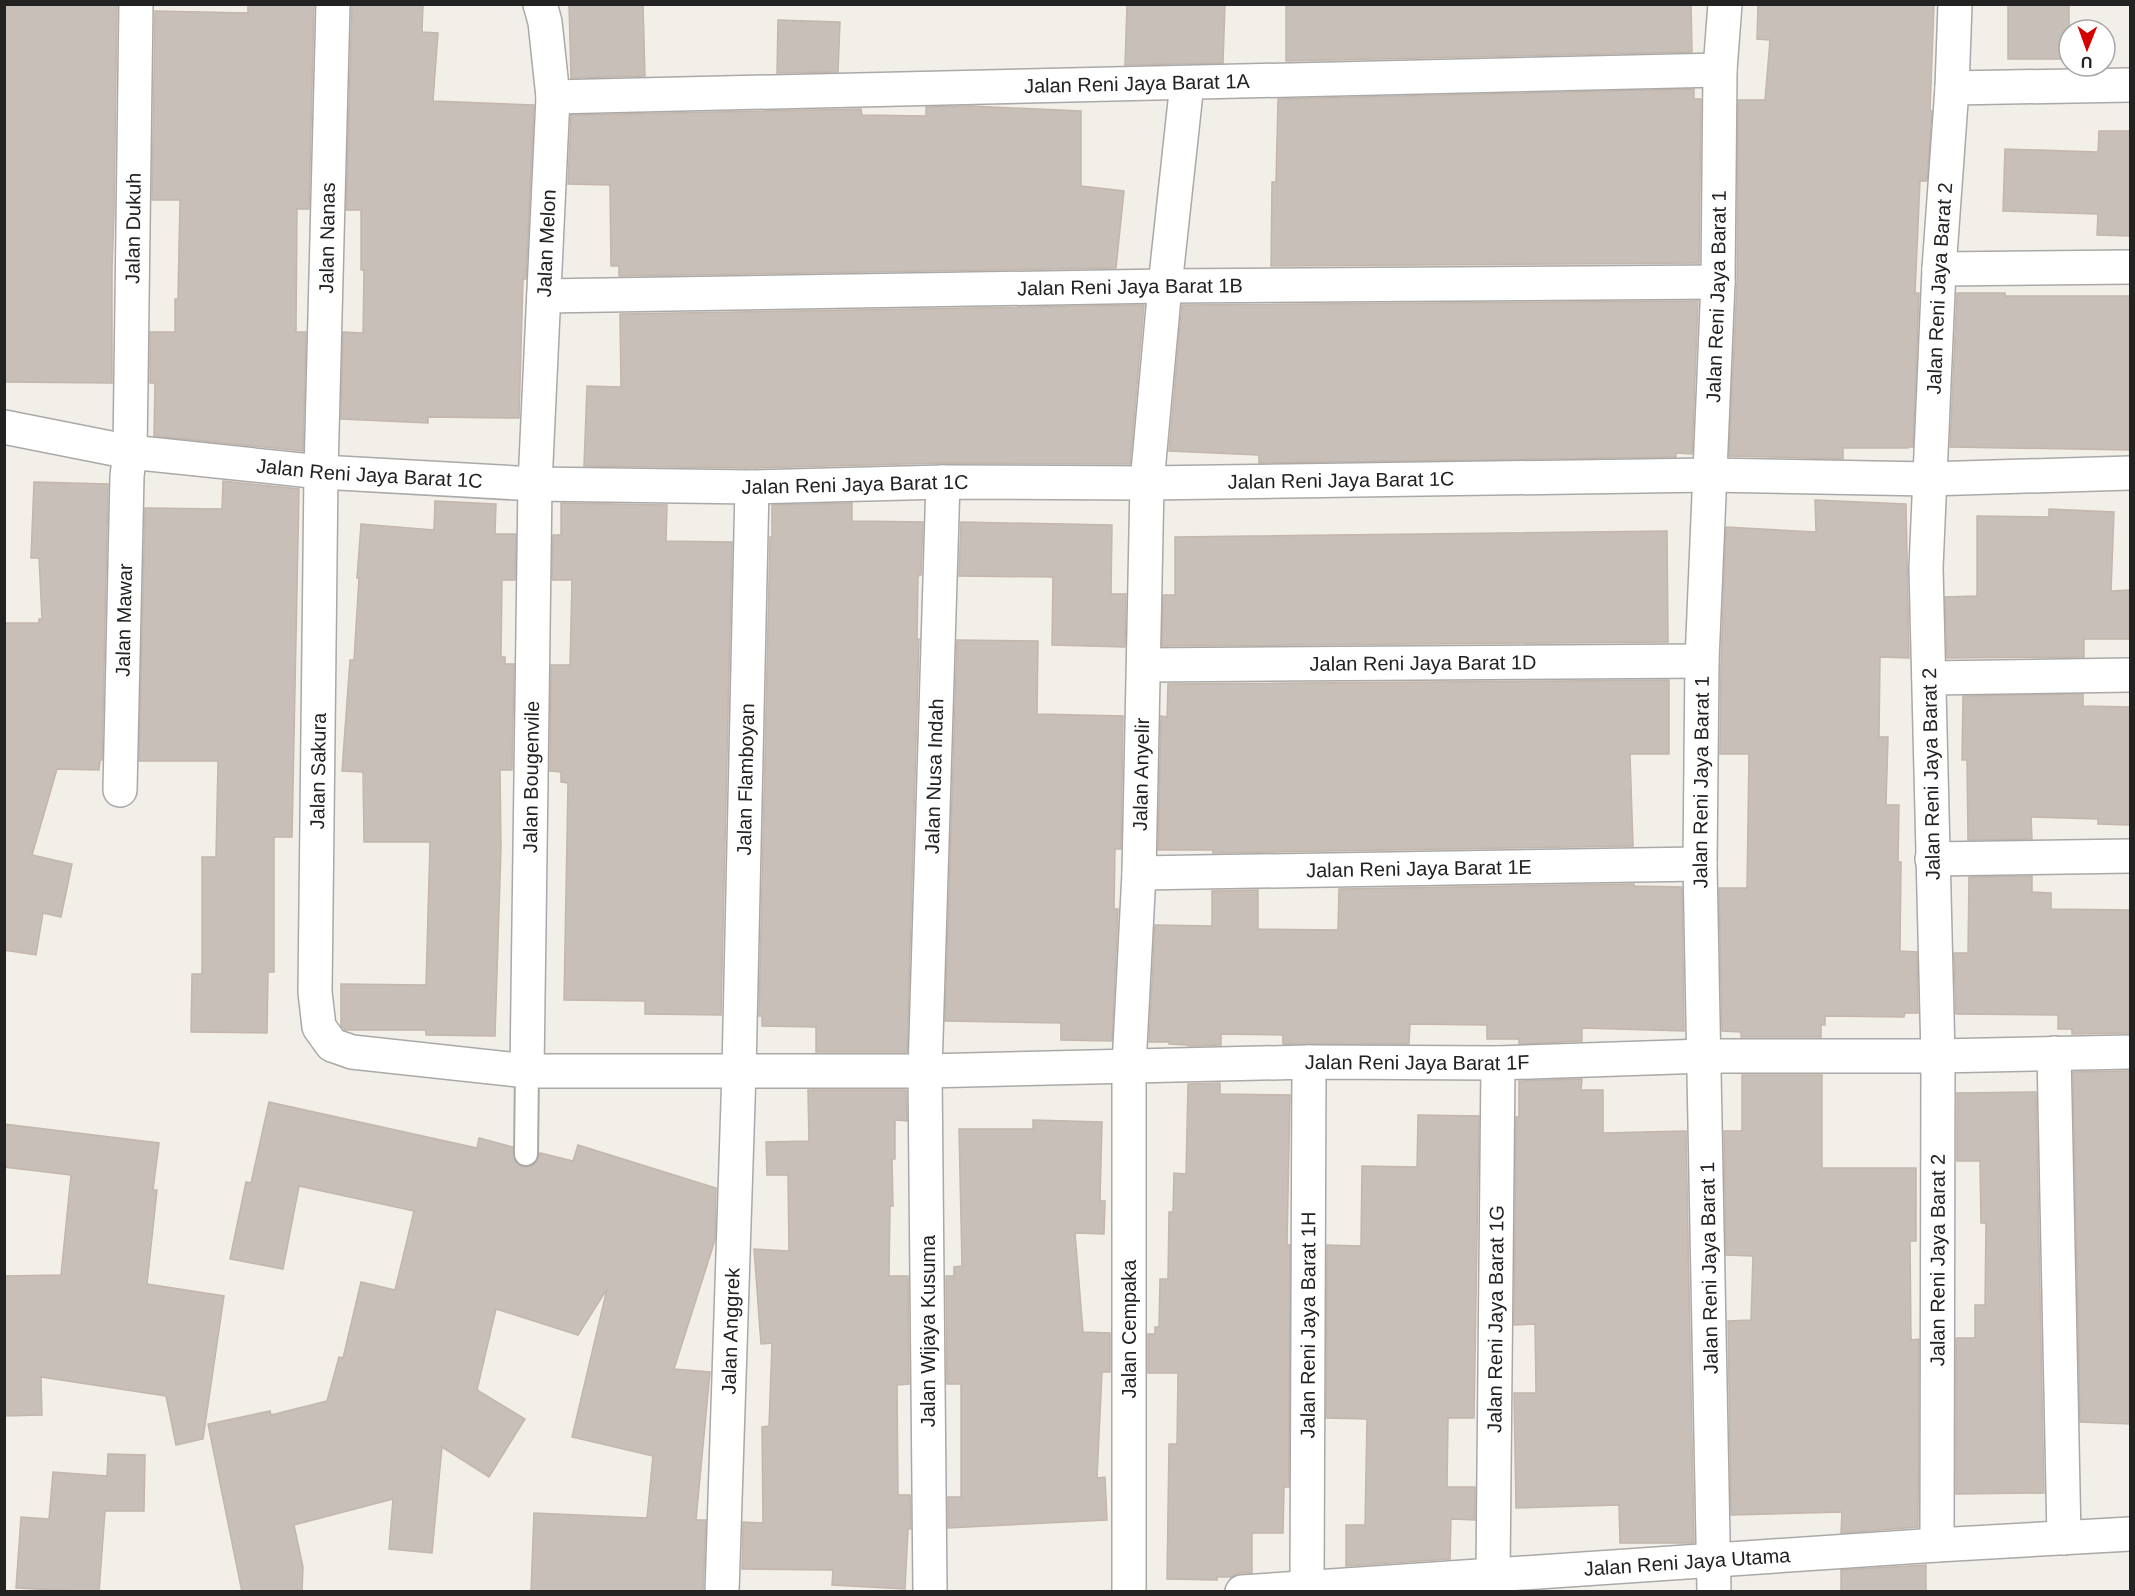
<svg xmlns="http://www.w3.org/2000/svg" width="2135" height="1596" viewBox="0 0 2135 1596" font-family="Helvetica,sans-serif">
<rect width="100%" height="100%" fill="#f2efe9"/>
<g fill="#c7bfb8" stroke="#c4b6ab" stroke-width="1.5">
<polygon points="4,4 117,4 114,214 112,268 112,383 4,382"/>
<polygon points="248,4 314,4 309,209 297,209 296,332 306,332 303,451 154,436 155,383 150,383 150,332 175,332 175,299 178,299 180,200 152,200 155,11 248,13"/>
<polygon points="352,4 423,4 422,32 438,33 433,101 534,105 526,279 523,279 519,418 428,417 428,423 341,419 343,332 363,333 364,270 361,270 361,210 346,210"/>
<polygon points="569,4 643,4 645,76 571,78"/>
<polygon points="1127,4 1225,4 1223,63 1125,65"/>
<polygon points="1286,4 1691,4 1692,52 1286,61"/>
<polygon points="1758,4 1934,4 1930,111 1932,111 1927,181 1920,181 1915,293 1919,293 1913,447 1908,447 1908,448 1843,448 1843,459 1729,456 1737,282 1738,100 1765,100 1770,40 1757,39"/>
<rect x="2008" y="4" width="61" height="55"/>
<polygon points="778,20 840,22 838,72 777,73"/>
<polygon points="1694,89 1694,99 1701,99 1699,263 1271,266 1272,182 1276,182 1278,99"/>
<polygon points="971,106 1081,111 1081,186 1124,191 1116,268 619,276 619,266 611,266 610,185 568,184 571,115 861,109 862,115 926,116 926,107"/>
<polygon points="2099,131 2130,131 2130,236 2097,235 2098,214 2003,211 2005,149 2098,152"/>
<polygon points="1957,293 2005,293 2005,296 2130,296 2130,450 1950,447"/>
<polygon points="1698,301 1692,454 1676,453 1676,457 1259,463 1259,455 1169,451 1182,305"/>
<polygon points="1144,305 1130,464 943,463 752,468 584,466 587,386 621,387 620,314"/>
<polygon points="223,481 299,489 292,837 274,837 274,972 268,972 267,1033 191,1032 192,974 202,974 202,857 216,857 218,761 139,761 145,508 222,509"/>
<polygon points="34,482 108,484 102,760 100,760 99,770 57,769 32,855 72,864 61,917 43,913 36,955 4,950 4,623 39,623 39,619 42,619 39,558 31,558"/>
<polygon points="1815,500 1906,504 1909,658 1880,657 1879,737 1888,737 1886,805 1899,805 1898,862 1901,862 1900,951 1917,952 1918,1013 1905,1013 1904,1017 1825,1016 1825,1025 1821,1025 1821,1037 1741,1037 1741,1032 1722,1031 1719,888 1747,888 1749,754 1720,754 1721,661 1726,527 1816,532"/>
<polygon points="435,501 496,504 495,534 516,534 515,580 502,580 501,657 505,657 505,664 514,664 512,770 500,770 501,847 495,1036 426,1035 426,1030 345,1030 341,1026 341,984 426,985 430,842 364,842 363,772 342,771 350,660 354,660 359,578 357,578 361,524 434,530"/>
<polygon points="561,503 667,505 666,541 732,542 721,1015 645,1014 645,1001 564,1000 568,783 561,782 561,772 550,771 551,665 570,665 572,580 552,580 553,535 561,535"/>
<polygon points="852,503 852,521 923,522 921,575 919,575 918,578 917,639 919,639 907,1052 816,1052 816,1027 762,1026 762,1016 759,1016 770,537 772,537 772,505"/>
<polygon points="2049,509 2114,512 2111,591 2130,590 2130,639 2084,639 2084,657 1947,658 1945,597 1977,596 1977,516 2049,517"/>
<polygon points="961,522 1112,525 1111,594 1126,594 1125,647 1052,645 1053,577 959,576"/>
<polygon points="1667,531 1668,642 1162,646 1163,595 1175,595 1175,537"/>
<polygon points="957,640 1038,641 1037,714 1123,716 1121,849 1115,849 1114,909 1118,909 1112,1041 1061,1040 1061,1023 945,1021"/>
<polygon points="1669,680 1669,754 1630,754 1633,846 1213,853 1213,850 1158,850 1161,716 1167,717 1168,684"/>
<polygon points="2083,694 2083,706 2130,707 2130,825 2098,824 2098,819 2031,817 2032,839 1968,840 1967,760 1962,760 1963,696"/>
<polygon points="2032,876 2032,892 2051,893 2051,909 2130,910 2130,1033 2072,1034 2072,1029 2058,1029 2058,1015 1956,1014 1954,953 1968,953 1969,877"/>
<polygon points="1634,884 1634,886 1682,887 1684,1031 1582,1028 1582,1041 1519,1044 1519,1039 1487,1039 1487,1025 1410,1024 1409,1044 1283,1044 1283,1035 1221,1034 1221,1045 1188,1046 1188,1045 1169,1044 1169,1042 1149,1042 1155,925 1212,926 1212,891 1258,890 1258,929 1338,930 1339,889"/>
<polygon points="2130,1071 2130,1424 2080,1422 2073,1072"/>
<polygon points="1742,1075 1822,1075 1822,1168 1916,1168 1916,1241 1910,1241 1911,1340 1919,1339 1918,1527 1841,1533 1842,1512 1731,1515 1728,1321 1751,1320 1753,1256 1726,1255 1724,1131 1742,1131"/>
<polygon points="1582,1079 1581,1090 1603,1090 1603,1133 1686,1131 1694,1543 1620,1543 1619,1505 1516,1508 1514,1393 1536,1393 1535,1324 1514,1325 1516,1117 1519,1117 1519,1081"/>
<polygon points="1220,1083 1220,1094 1290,1095 1287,1245 1290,1245 1289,1487 1284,1487 1283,1533 1252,1533 1252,1573 1240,1573 1231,1577 1217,1577 1217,1580 1167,1579 1169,1444 1177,1444 1178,1373 1148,1373 1148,1334 1155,1334 1155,1327 1159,1327 1160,1279 1168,1279 1169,1212 1173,1212 1174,1173 1186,1174 1188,1084"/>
<polygon points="808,1090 906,1090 907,1121 895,1120 895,1159 892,1159 893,1206 890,1206 889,1276 908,1276 909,1384 897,1385 898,1495 910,1495 911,1529 908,1529 905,1589 832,1585 833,1570 742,1569 743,1522 763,1523 762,1427 769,1426 772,1343 761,1344 754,1249 789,1251 788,1175 767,1175 766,1142 809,1141"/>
<polygon points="2036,1092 2044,1493 1956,1494 1956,1338 1975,1338 1975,1305 1985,1305 1986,1223 1981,1223 1980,1161 1957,1161 1957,1093"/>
<polygon points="269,1102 477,1148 479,1138 513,1147 515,1161 520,1166 525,1167 532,1166 537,1161 540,1153 573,1161 578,1145 716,1188 715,1240 674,1369 710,1372 696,1520 706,1520 703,1592 531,1592 534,1513 647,1518 653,1456 572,1437 607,1289 578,1335 496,1309 477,1390 525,1419 489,1477 442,1447 432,1553 389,1549 393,1499 294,1525 303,1567 302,1592 242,1592 208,1424 270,1411 271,1415 327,1401 339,1357 343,1358 361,1282 395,1290 414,1211 299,1186 283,1269 230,1259 246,1182 251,1183"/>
<polygon points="1418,1115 1479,1116 1474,1418 1448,1418 1447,1487 1475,1487 1475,1520 1451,1519 1450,1559 1346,1566 1346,1525 1365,1525 1367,1419 1326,1418 1327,1245 1361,1246 1362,1166 1417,1167"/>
<polygon points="1033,1120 1102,1122 1100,1201 1105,1201 1104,1234 1075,1233 1083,1332 1110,1333 1110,1372 1102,1372 1097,1478 1105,1477 1107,1520 948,1528 948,1497 961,1497 961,1384 947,1384 946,1276 954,1276 954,1267 962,1266 959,1129 1033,1129"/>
<polygon points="4,1124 159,1143 153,1190 157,1190 147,1284 224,1296 203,1439 176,1445 166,1396 41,1377 42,1415 4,1416 4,1276 61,1275 71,1175 4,1167"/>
<polygon points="108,1454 145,1455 144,1511 105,1511 99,1592 16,1588 21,1517 49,1519 53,1472 107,1476"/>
<polygon points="1926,1565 1926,1592 1841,1592 1841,1570"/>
</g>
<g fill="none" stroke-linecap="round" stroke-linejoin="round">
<defs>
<polyline id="service" points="526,1154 527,1071"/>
<g id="minor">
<path id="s1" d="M333 4 321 472 315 992 319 1027 332 1045 352 1052 527 1071H925L1309 1062 1498 1063 1705 1056H1938L2130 1052"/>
<polyline points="1952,88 2130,85"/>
<path id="s2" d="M553 97 1720 70"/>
<polyline points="1939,269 2130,267"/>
<path id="s3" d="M544 296 1165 286 1718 282"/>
<path id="s4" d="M4 427 130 452 321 472 535 484 752 487 943 482 1147 483 1709 475 1929 479 2130 473"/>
<path id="s5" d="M1144 665 1702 661"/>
<polyline points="1929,678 2130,675"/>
<path id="s6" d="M120 790 127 476 130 452 136 4"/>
<polyline points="1932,859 2130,856"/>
<path id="s7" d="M1139 873 1700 864"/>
<polyline points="2054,1053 2064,1538"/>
<path id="s8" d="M527 1071 535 484 553 97 545 22 540 4"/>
<path id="s9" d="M1937 1545 1938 1056 1926 568 1939 269 1952 88 1955 4"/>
<path id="s10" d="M1493 1574 1498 1063"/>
<path id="s11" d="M1307 1587 1309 1062"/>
<path id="s12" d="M722 1592 739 1071 752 487"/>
<path id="s13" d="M930 1592 925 1071 943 482"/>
<path id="s14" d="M1129 1592V1066L1139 873 1147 483 1165 286 1187 83"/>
<path id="s15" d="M1242 1592 1937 1545 2130 1534"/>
<path id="s16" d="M1714 1592 1700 864 1702 661 1718 282 1720 70 1725 4"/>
</g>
</defs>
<use href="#service" stroke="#a9a9a9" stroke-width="26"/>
<use href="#minor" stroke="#a9a9a9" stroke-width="36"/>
<use href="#service" stroke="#fff" stroke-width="22"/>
<use href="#minor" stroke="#fff" stroke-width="33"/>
</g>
<g text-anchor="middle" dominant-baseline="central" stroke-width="4.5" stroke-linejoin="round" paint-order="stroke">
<g font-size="20" fill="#222" stroke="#fff">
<text stroke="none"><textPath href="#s2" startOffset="584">Jalan Reni Jaya Barat 1A</textPath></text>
<text stroke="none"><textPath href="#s6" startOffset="562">Jalan Dukuh</textPath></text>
<text transform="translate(327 238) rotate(-89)">Jalan Nanas</text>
<text stroke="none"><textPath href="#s8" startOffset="828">Jalan Melon</textPath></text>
<text stroke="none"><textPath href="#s3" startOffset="586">Jalan Reni Jaya Barat 1B</textPath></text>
<text stroke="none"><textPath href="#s9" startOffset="1257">Jalan Reni Jaya Barat 2</textPath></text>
<text stroke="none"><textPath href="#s16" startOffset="1296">Jalan Reni Jaya Barat 1</textPath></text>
<text stroke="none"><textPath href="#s4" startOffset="369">Jalan Reni Jaya Barat 1C</textPath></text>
<text stroke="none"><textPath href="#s4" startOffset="1341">Jalan Reni Jaya Barat 1C</textPath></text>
<text stroke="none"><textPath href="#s4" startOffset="855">Jalan Reni Jaya Barat 1C</textPath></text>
<text stroke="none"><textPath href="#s6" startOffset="170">Jalan Mawar</textPath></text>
<text stroke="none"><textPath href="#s5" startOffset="279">Jalan Reni Jaya Barat 1D</textPath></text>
<text transform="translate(318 771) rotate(-89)">Jalan Sakura</text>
<text stroke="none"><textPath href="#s14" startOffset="818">Jalan Anyelir</textPath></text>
<text transform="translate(1931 774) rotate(-91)">Jalan Reni Jaya Barat 2</text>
<text stroke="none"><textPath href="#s13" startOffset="816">Jalan Nusa Indah</textPath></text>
<text stroke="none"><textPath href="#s8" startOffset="294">Jalan Bougenvile</textPath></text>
<text stroke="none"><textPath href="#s12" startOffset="813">Jalan Flamboyan</textPath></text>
<text stroke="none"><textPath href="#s16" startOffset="810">Jalan Reni Jaya Barat 1</textPath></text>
<text stroke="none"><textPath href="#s7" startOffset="280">Jalan Reni Jaya Barat 1E</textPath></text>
<text stroke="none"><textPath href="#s1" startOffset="2133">Jalan Reni Jaya Barat 1F</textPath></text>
<text stroke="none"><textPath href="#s9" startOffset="285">Jalan Reni Jaya Barat 2</textPath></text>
<text transform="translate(1709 1268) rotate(-91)">Jalan Reni Jaya Barat 1</text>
<text stroke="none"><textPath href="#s10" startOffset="255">Jalan Reni Jaya Barat 1G</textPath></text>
<text stroke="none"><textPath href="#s11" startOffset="262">Jalan Reni Jaya Barat 1H</textPath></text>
<text transform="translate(1129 1329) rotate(-90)">Jalan Cempaka</text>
<text stroke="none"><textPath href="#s12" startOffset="261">Jalan Anggrek</textPath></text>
<text transform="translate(928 1331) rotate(-90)">Jalan Wijaya Kusuma</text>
<text stroke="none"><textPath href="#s15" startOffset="446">Jalan Reni Jaya Utama</textPath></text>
</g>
</g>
<rect width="2135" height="1596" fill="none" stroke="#222222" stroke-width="12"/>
<g transform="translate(2087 48) rotate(181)"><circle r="28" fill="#ffffff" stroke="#a7a7a7" stroke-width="1.5"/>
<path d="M0-4.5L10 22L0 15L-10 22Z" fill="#d40000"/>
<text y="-9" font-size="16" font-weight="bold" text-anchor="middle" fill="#222222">U</text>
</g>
</svg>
